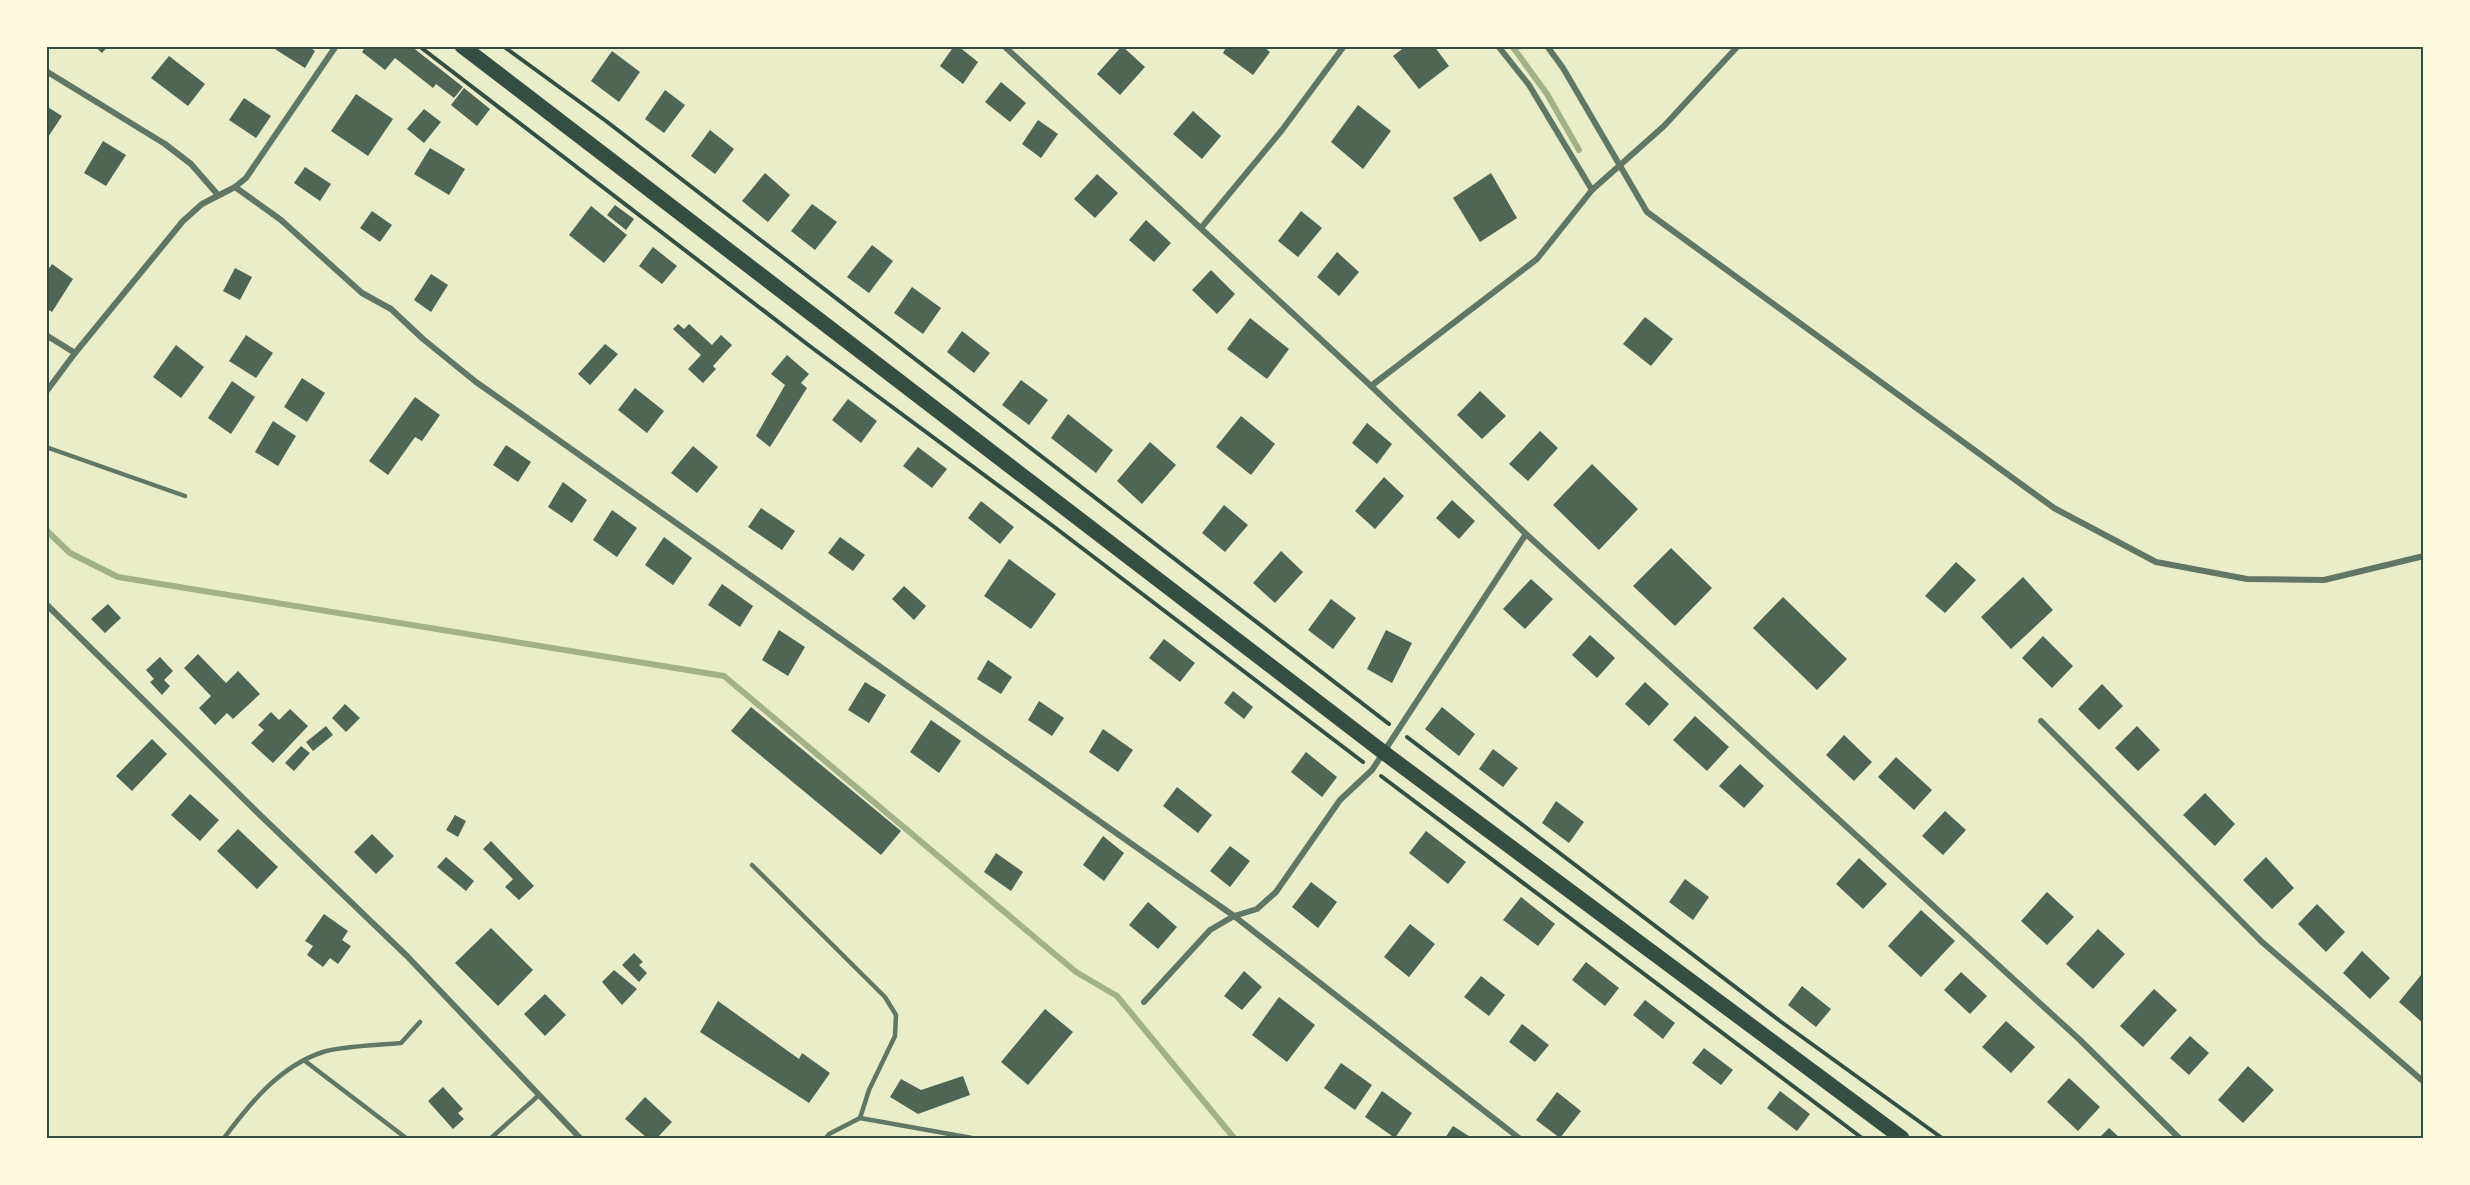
<svg xmlns="http://www.w3.org/2000/svg" width="2470" height="1185" viewBox="0 0 2470 1185" font-family="'Sofia Sans Condensed',sans-serif">
<rect width="100%" height="100%" fill="#e9edc9"/>
<g fill="none" stroke-linecap="round" stroke-linejoin="round">
<g stroke="#a3b18a" stroke-width="6">
<polyline points="1512,46 1547,94 1579,150"/>
<polyline points="46,530 70,553 118,577 724,676 1076,972 1117,996 1234,1138"/>
</g>
</g>
<g fill="#4f6655">
<polygon points="94,46 108,46 102,53"/>
<polygon points="270,46 308,46 315,51 305,68"/>
<polygon points="366,46 411,46 463,87 454,98 436,84 433,88 395,58 385,70 362,52"/>
<polygon points="954,46 958,46 978,62 963,84 940,66"/>
<polygon points="1122,46 1145,67 1120,95 1097,74"/>
<polygon points="1227,46 1263,46 1270,52 1253,75 1223,53"/>
<polygon points="1406,46 1434,46 1449,66 1419,89 1393,56"/>
<polygon points="612,51 640,72 619,102 591,81"/>
<polygon points="169,56 205,84 188,106 151,78"/>
<polygon points="1001,82 1026,103 1010,122 985,102"/>
<polygon points="464,88 490,109 477,126 451,105"/>
<polygon points="665,90 685,105 664,133 645,119"/>
<polygon points="356,94 393,119 368,156 331,131"/>
<polygon points="244,98 271,116 256,138 229,120"/>
<polygon points="1358,105 1391,131 1363,169 1331,142"/>
<polygon points="46,106 62,116 46,140"/>
<polygon points="424,109 441,122 424,143 407,129"/>
<polygon points="1193,111 1221,136 1202,159 1173,134"/>
<polygon points="1038,120 1058,134 1041,158 1022,144"/>
<polygon points="710,130 734,149 715,174 691,156"/>
<polygon points="103,141 126,155 106,186 84,173"/>
<polygon points="430,148 465,169 449,195 414,174"/>
<polygon points="305,167 331,184 320,201 294,183"/>
<polygon points="765,173 790,195 768,222 742,201"/>
<polygon points="1491,173 1517,218 1480,242 1453,198"/>
<polygon points="1097,174 1118,193 1095,218 1074,199"/>
<polygon points="812,204 837,222 815,250 791,231"/>
<polygon points="615,205 634,219 626,230 607,215"/>
<polygon points="591,206 627,235 604,263 569,235"/>
<polygon points="372,211 392,225 380,242 360,228"/>
<polygon points="1301,211 1322,228 1298,257 1278,241"/>
<polygon points="1146,220 1171,243 1154,262 1129,240"/>
<polygon points="872,245 893,261 869,293 847,277"/>
<polygon points="653,247 677,266 662,284 639,266"/>
<polygon points="1337,252 1359,272 1339,296 1317,277"/>
<polygon points="52,264 73,279 52,312 46,308 46,273"/>
<polygon points="235,268 252,277 240,300 223,291"/>
<polygon points="1211,270 1235,294 1217,314 1192,290"/>
<polygon points="431,274 448,285 431,312 414,300"/>
<polygon points="912,287 941,308 923,334 894,313"/>
<polygon points="1645,317 1673,339 1651,366 1623,344"/>
<polygon points="1250,318 1289,349 1267,379 1227,349"/>
<polygon points="678,324 684,329 689,324 712,345 721,335 732,345 713,366 716,369 703,383 688,369 701,355 673,329"/>
<polygon points="962,331 990,353 974,373 947,352"/>
<polygon points="246,335 273,353 256,378 229,361"/>
<polygon points="605,344 618,354 590,385 578,374"/>
<polygon points="176,345 204,367 181,398 153,377"/>
<polygon points="787,355 809,374 801,383 807,388 770,447 756,436 785,385 771,374"/>
<polygon points="302,378 325,393 307,422 284,407"/>
<polygon points="1021,380 1048,400 1029,425 1002,405"/>
<polygon points="232,381 255,397 231,434 208,418"/>
<polygon points="635,388 664,411 647,433 618,410"/>
<polygon points="1480,391 1506,416 1482,439 1457,415"/>
<polygon points="415,397 440,415 422,441 415,437 388,475 369,461"/>
<polygon points="848,399 877,421 861,443 832,420"/>
<polygon points="1068,414 1113,450 1096,473 1051,438"/>
<polygon points="1241,416 1275,444 1251,475 1216,447"/>
<polygon points="273,421 296,436 278,466 255,452"/>
<polygon points="1367,423 1392,444 1377,464 1352,443"/>
<polygon points="1540,431 1558,448 1528,481 1509,464"/>
<polygon points="1150,442 1176,465 1142,504 1117,481"/>
<polygon points="506,445 531,462 518,482 493,465"/>
<polygon points="693,446 718,467 697,493 671,473"/>
<polygon points="918,447 947,469 932,488 903,466"/>
<polygon points="1592,464 1638,509 1599,550 1553,505"/>
<polygon points="1384,477 1404,496 1375,529 1355,511"/>
<polygon points="563,482 587,500 572,523 548,507"/>
<polygon points="1452,500 1475,521 1459,539 1436,518"/>
<polygon points="981,501 1014,527 1000,544 968,518"/>
<polygon points="1224,505 1248,525 1225,552 1202,533"/>
<polygon points="761,508 795,531 782,550 748,527"/>
<polygon points="612,510 637,528 617,557 593,540"/>
<polygon points="664,537 692,558 673,585 645,565"/>
<polygon points="840,537 865,555 853,571 828,553"/>
<polygon points="1671,548 1712,588 1675,626 1633,586"/>
<polygon points="1281,551 1303,572 1275,603 1253,583"/>
<polygon points="1009,559 1056,594 1031,629 984,596"/>
<polygon points="1956,562 1976,580 1945,613 1925,596"/>
<polygon points="2023,577 2053,610 2011,649 1981,617"/>
<polygon points="1531,579 1553,599 1525,629 1503,609"/>
<polygon points="722,584 753,606 740,627 708,605"/>
<polygon points="904,586 926,606 914,620 892,599"/>
<polygon points="1783,597 1847,659 1817,690 1753,628"/>
<polygon points="1331,599 1356,618 1333,649 1308,630"/>
<polygon points="108,604 121,618 105,633 91,619"/>
<polygon points="779,630 805,647 788,676 762,660"/>
<polygon points="1386,630 1412,643 1392,683 1367,669"/>
<polygon points="1590,635 1615,658 1597,678 1572,655"/>
<polygon points="2043,636 2073,666 2052,688 2022,658"/>
<polygon points="1164,639 1195,663 1180,682 1149,658"/>
<polygon points="198,654 226,683 238,671 260,694 233,719 227,713 215,725 199,708 211,696 184,668"/>
<polygon points="160,657 173,671 164,680 170,686 162,695 150,682 154,679 146,670"/>
<polygon points="988,660 1012,677 1001,694 977,679"/>
<polygon points="865,682 886,695 869,723 848,710"/>
<polygon points="1645,682 1669,704 1649,726 1625,704"/>
<polygon points="2102,684 2123,706 2099,730 2078,709"/>
<polygon points="1233,691 1253,707 1244,719 1224,703"/>
<polygon points="1039,701 1064,718 1052,736 1028,720"/>
<polygon points="345,704 360,718 346,732 332,718"/>
<polygon points="751,707 901,831 881,855 731,731"/>
<polygon points="1442,707 1475,734 1459,756 1425,729"/>
<polygon points="290,709 308,726 273,763 251,743 264,730 258,725 271,712 279,720"/>
<polygon points="1695,716 1729,747 1707,771 1673,740"/>
<polygon points="931,720 961,741 939,773 910,752"/>
<polygon points="326,726 333,735 313,751 306,742"/>
<polygon points="2137,726 2160,750 2138,771 2115,748"/>
<polygon points="1103,729 1133,750 1118,772 1089,752"/>
<polygon points="1844,735 1872,762 1854,781 1826,755"/>
<polygon points="152,739 167,754 132,791 116,776"/>
<polygon points="301,746 310,753 294,771 285,763"/>
<polygon points="1493,749 1518,768 1503,787 1479,769"/>
<polygon points="1306,752 1337,777 1322,797 1291,772"/>
<polygon points="1896,757 1932,790 1914,810 1878,777"/>
<polygon points="1740,764 1764,786 1744,808 1719,786"/>
<polygon points="1177,787 1212,815 1198,833 1163,806"/>
<polygon points="2205,793 2235,824 2215,846 2183,815"/>
<polygon points="190,794 219,820 200,841 171,815"/>
<polygon points="1556,801 1584,822 1569,843 1542,823"/>
<polygon points="1945,811 1966,830 1943,855 1922,836"/>
<polygon points="455,815 466,821 458,837 446,830"/>
<polygon points="238,829 278,867 257,889 217,851"/>
<polygon points="1426,831 1466,862 1448,884 1409,853"/>
<polygon points="372,834 394,856 376,874 354,852"/>
<polygon points="1103,836 1124,853 1104,881 1083,865"/>
<polygon points="491,841 534,886 519,900 505,887 513,879 483,849"/>
<polygon points="1230,846 1250,861 1230,887 1210,871"/>
<polygon points="996,853 1023,872 1011,891 984,872"/>
<polygon points="446,857 474,881 466,891 437,867"/>
<polygon points="2266,857 2294,888 2272,909 2243,880"/>
<polygon points="1859,858 1887,884 1863,909 1836,884"/>
<polygon points="1685,879 1709,897 1693,920 1669,902"/>
<polygon points="1311,882 1337,902 1318,928 1292,907"/>
<polygon points="2047,892 2074,917 2047,945 2021,921"/>
<polygon points="1521,897 1555,924 1538,946 1503,920"/>
<polygon points="1148,902 1177,927 1158,949 1129,925"/>
<polygon points="2317,904 2345,932 2326,952 2298,924"/>
<polygon points="1921,910 1955,941 1921,977 1888,946"/>
<polygon points="324,914 348,931 342,940 351,946 338,964 330,958 323,967 307,955 313,946 305,941"/>
<polygon points="1410,924 1435,944 1409,977 1384,957"/>
<polygon points="491,928 533,970 498,1006 455,963"/>
<polygon points="2098,929 2125,954 2093,989 2066,964"/>
<polygon points="2362,951 2390,978 2370,999 2343,973"/>
<polygon points="634,953 643,962 639,965 647,973 639,982 622,965"/>
<polygon points="1586,962 1619,988 1605,1006 1572,980"/>
<polygon points="614,970 637,989 622,1005 602,982"/>
<polygon points="1244,971 1262,987 1242,1010 1224,996"/>
<polygon points="1961,972 1987,996 1970,1014 1944,990"/>
<polygon points="2421,975 2424,977 2424,1024 2399,1002"/>
<polygon points="1481,976 1505,995 1489,1016 1464,997"/>
<polygon points="1802,986 1831,1009 1816,1027 1788,1005"/>
<polygon points="2154,989 2177,1010 2143,1047 2120,1026"/>
<polygon points="545,994 566,1015 545,1036 524,1014"/>
<polygon points="1279,997 1315,1025 1287,1062 1252,1035"/>
<polygon points="1645,1000 1675,1023 1663,1039 1633,1015"/>
<polygon points="718,1001 799,1059 802,1053 830,1073 809,1103 700,1032"/>
<polygon points="1045,1009 1073,1032 1028,1085 1001,1062"/>
<polygon points="2006,1021 2035,1047 2011,1073 1982,1047"/>
<polygon points="1522,1024 1549,1045 1535,1062 1509,1042"/>
<polygon points="2190,1036 2209,1053 2189,1075 2170,1058"/>
<polygon points="1704,1048 1733,1070 1721,1085 1692,1063"/>
<polygon points="1341,1063 1372,1085 1355,1110 1324,1088"/>
<polygon points="2248,1066 2274,1090 2243,1123 2218,1100"/>
<polygon points="963,1076 970,1095 918,1114 890,1097 901,1079 921,1090"/>
<polygon points="2069,1078 2100,1107 2078,1131 2047,1102"/>
<polygon points="443,1087 463,1109 458,1113 464,1119 453,1129 428,1101"/>
<polygon points="1382,1091 1412,1113 1395,1138 1365,1117"/>
<polygon points="1780,1091 1810,1114 1797,1131 1767,1108"/>
<polygon points="1557,1092 1581,1111 1560,1138 1536,1120"/>
<polygon points="645,1097 672,1122 657,1138 647,1138 625,1119"/>
<polygon points="1453,1126 1472,1138 1445,1138"/>
<polygon points="2109,1128 2120,1138 2099,1138"/>
</g>
<g fill="none" stroke-linecap="round" stroke-linejoin="round">
<g stroke="#344e41" stroke-width="4">
<polyline points="419,46 811,347 1053,526 1363,762"/>
<polyline points="503,46 606,121 1389,724"/>
<polyline points="1407,737 1780,1021 1942,1138"/>
<polyline points="1381,776 1862,1138"/>
</g>
<g stroke="#617663" stroke-width="4.5">
<polyline points="46,447 185,496"/>
<polyline points="752,865 885,997 896,1015 895,1036 869,1090 860,1118"/>
<polyline points="305,1061 406,1138"/>
<path d="M224 1138C250 1103 280 1066 323 1052 341 1046 381 1045 401 1043L420 1022"/>
<polyline points="491,1138 538,1096"/>
<polyline points="826,1138 829,1134 860,1118 972,1138"/>
</g>
<g stroke="#617663" stroke-width="6">
<polyline points="1004,46 1371,386 1526,534 2079,1039 2179,1138"/>
<polyline points="1498,46 1529,85 1592,190"/>
<polyline points="1547,46 1563,68 1647,212 2054,508 2156,562 2247,579 2324,580 2424,556"/>
<polyline points="46,71 165,144 191,164 218,195"/>
<polyline points="235,187 281,220 362,293 391,309 423,339 476,382 1234,916 1519,1138"/>
<polyline points="1201,228 1282,130 1344,46"/>
<polyline points="46,335 75,353"/>
<polyline points="1371,386 1537,259 1592,190 1664,126 1738,46"/>
<polyline points="46,392 75,353 183,221 202,204 235,187 246,178 336,46"/>
<polyline points="46,604 259,814 407,956 580,1138"/>
<polyline points="2041,721 2262,942 2424,1082"/>
<polyline points="1144,1002 1210,930 1234,916 1257,909 1276,892 1340,800 1372,770 1526,534"/>
</g>
<polyline stroke="#344e41" stroke-width="15" points="462,46 1383,752 1902,1138"/>
</g>
<rect width="2470" height="1185" fill="none" stroke="#fefae0" stroke-width="96"/>
<rect x="48" y="48" width="2374" height="1089" fill="none" stroke="#344e41" stroke-width="2"/>
</svg>
